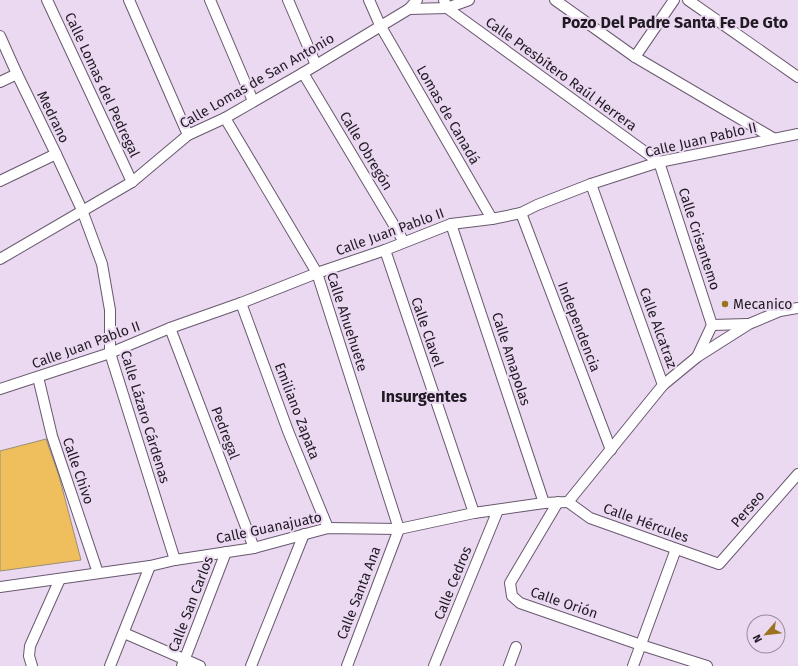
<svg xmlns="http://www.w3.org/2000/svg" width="798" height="666" viewBox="0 0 798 666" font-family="'Fira Sans',sans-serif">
<rect width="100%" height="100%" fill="#ebd9f2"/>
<polygon fill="#f0bf5d" stroke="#9b8d75" points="46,439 59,476 81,560 0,571 0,451"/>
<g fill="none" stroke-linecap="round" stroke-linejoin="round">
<defs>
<g id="minor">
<polyline points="47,0 132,182"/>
<polyline points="129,0 188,135"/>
<polyline points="210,0 253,101"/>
<polyline points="288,0 316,65"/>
<polyline points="369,0 380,25 492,219"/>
<polyline points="444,0 447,8 659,162 712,325 697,357"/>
<polyline points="555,0 635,57 773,138"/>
<polyline points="688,0 798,77"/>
<polyline points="409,9 447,8 469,0"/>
<polyline points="0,36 17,74 56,154 82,210 102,264 110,310 110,353 175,560"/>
<polyline points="635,57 674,0"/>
<polyline points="303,73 404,242"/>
<polyline points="0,82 17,74"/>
<polyline points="225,118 317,273 399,529 347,666"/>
<polyline points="0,181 56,154"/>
<polyline points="591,184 663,385"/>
<polyline points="521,213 611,450"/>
<polyline points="451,224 544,503"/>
<polyline points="385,250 474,513"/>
<polyline points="0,259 132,182 188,135 225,118 303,73 409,9 417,0"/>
<polyline points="241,303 288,431 328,528"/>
<polyline points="712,325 748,324"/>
<polyline points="170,328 254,548"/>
<polyline points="38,377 52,436 98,573"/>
<polyline points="0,389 110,353 170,328 241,303 317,273 385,250 451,224 492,219 521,213 537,205 591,184 659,162 798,134"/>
<polyline points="558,502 510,583 512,596 520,603 641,645 707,666"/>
<polyline points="568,502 663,385 697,357 749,324 780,311 798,308"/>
<polyline points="568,502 590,518 719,564 798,474"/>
<polyline points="0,587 150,566 175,560 254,548 328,528 399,529 474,513 544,503 568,502"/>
<polyline points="124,633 200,666"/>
<polyline points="32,666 29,656 30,646 60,579"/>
<polyline points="110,666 150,566"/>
<polyline points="182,666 226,552"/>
<polyline points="251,666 304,534"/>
<polyline points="434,666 498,510"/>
<polyline points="509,666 516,647"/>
<polyline points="633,666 676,549"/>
</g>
</defs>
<use href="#minor" stroke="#68596e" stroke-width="12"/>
<use href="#minor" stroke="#fff" stroke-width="10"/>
</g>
<circle fill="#9b7420" stroke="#ebd9f2" stroke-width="1.5" cx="725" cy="304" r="4"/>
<g text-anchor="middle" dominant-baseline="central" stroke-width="4" stroke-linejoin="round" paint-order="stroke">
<g font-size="14" fill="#201a23" stroke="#ebd9f2">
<text transform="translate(561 74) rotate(36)">Calle Presbítero Raúl Herrera</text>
<text transform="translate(257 81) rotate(-30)">Calle Lomas de San Antonio</text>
<text transform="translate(102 85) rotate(65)">Calle Lomas del Pedregal</text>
<text transform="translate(448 115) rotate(60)">Lomas de Canadá</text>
<text transform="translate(53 117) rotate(64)">Medrano</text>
<text transform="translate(701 140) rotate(-13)">Calle Juan Pablo II</text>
<text transform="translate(366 151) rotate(59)">Calle Obregón</text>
<text transform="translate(390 232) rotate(-20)">Calle Juan Pablo II</text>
<text transform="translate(699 239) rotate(72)">Calle Crisantemo</text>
<text transform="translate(347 322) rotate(72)">Calle Ahuehuete</text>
<text transform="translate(579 327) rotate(69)">Independencia</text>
<text transform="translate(658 328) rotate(70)">Calle Alcatraz</text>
<text transform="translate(427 332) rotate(71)">Calle Clavel</text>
<text transform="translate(86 345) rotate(-20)">Calle Juan Pablo II</text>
<text transform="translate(511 359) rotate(72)">Calle Amapolas</text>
<text transform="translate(297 411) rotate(69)">Emiliano Zapata</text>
<text transform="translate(145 417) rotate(73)">Calle Lázaro Cárdenas</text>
<text transform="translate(225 433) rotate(69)">Pedregal</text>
<text transform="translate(78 471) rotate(71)">Calle Chivo</text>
<text transform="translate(748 509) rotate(-49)">Perseo</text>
<text transform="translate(646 523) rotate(20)">Calle Hércules</text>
<text transform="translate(269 528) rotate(-12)">Calle Guanajuato</text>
<text transform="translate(453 583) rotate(-68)">Calle Cedros</text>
<text transform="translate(359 593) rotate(-69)">Calle Santa Ana</text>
<text transform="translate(564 603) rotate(19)">Calle Orión</text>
<text transform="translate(191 604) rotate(-69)">Calle San Carlos</text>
</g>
<g font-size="14" fill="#201a23" stroke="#ebd9f2" text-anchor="start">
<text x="733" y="304">Mecanico</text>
</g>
<g font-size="16" font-weight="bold" fill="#201a23" stroke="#ebd9f2">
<text x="675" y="22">Pozo Del Padre Santa Fe De Gto</text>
<text x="424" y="396">Insurgentes</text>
</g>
</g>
<g transform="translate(766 634) rotate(242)"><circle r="19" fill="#ebd9f2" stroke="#9a8d9f"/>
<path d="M0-3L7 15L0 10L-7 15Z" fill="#9b7420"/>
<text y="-6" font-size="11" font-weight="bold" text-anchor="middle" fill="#201a23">N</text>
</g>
</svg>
